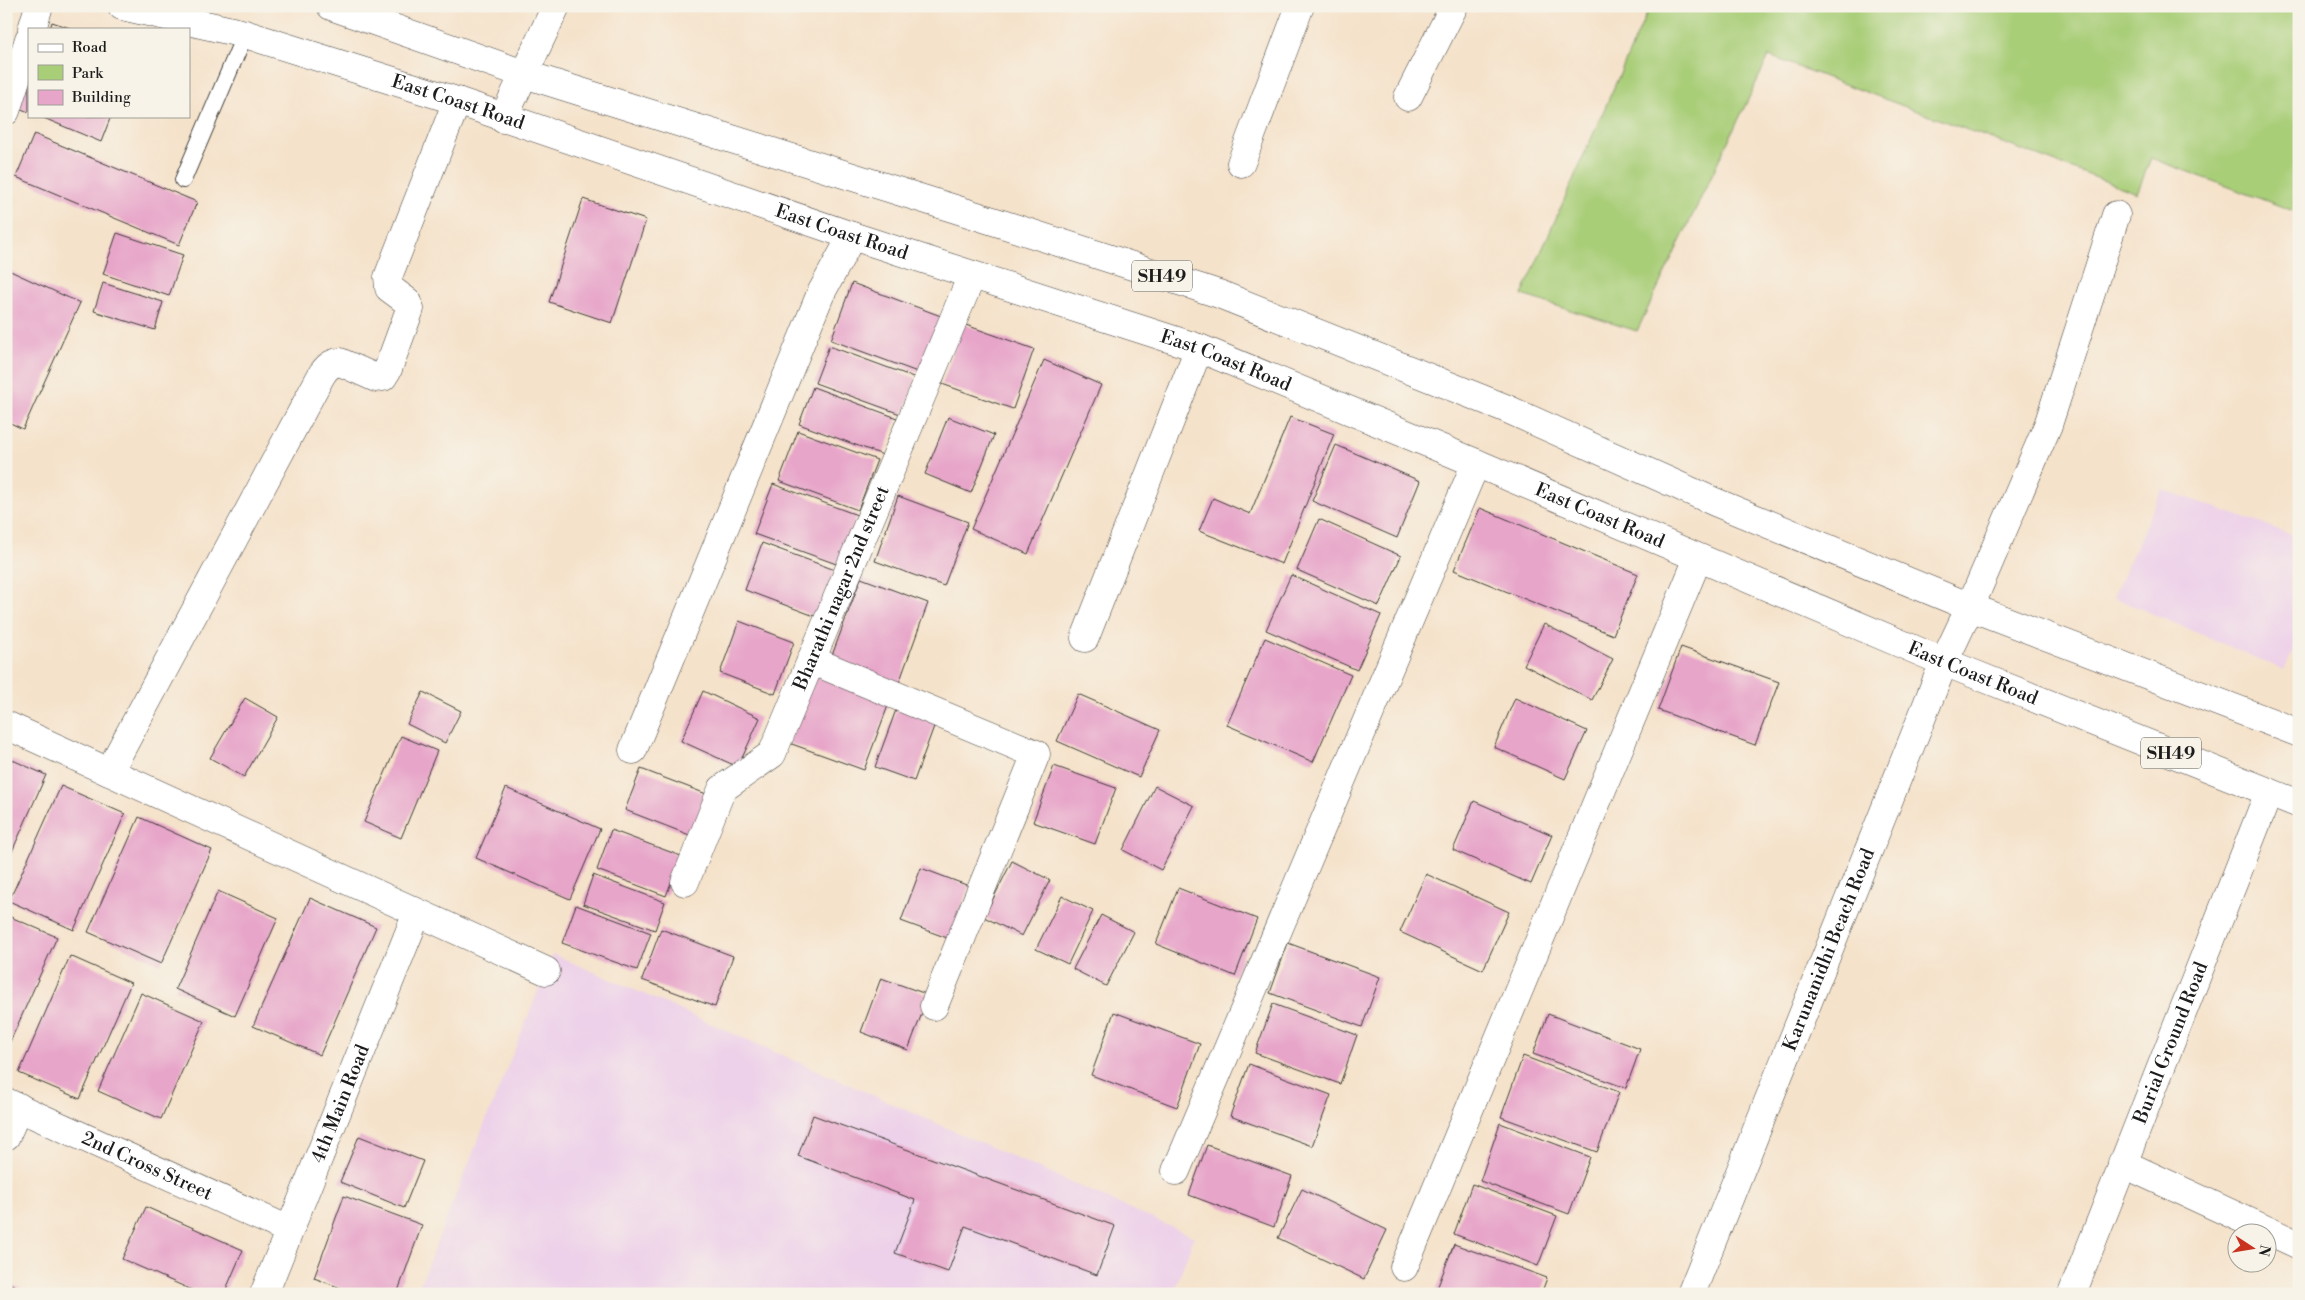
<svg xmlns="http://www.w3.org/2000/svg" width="2305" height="1300" viewBox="0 0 2305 1300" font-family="'Libre Bodoni',serif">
<rect width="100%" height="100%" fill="#f7f3e8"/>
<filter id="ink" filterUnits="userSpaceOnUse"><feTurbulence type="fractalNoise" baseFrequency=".02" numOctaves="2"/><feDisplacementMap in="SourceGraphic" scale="10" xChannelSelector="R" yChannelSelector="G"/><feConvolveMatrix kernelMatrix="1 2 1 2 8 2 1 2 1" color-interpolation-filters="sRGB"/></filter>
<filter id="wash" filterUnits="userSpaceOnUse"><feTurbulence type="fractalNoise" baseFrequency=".0096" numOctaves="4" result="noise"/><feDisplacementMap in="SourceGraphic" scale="20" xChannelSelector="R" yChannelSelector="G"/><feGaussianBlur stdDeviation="1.12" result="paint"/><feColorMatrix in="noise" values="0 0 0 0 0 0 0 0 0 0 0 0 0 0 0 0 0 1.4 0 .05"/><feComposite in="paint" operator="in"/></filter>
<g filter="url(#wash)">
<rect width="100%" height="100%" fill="#f5e2ca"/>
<g fill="#edd0e9">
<polygon points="2162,489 2299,537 2299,636 2284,670 2113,597"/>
<polygon points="553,954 1194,1237 1173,1294 416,1294"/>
</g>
<polygon fill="#a9ce78" stroke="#62754a" points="1650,6 2299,6 2299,213 2151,158 2137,193 1769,56 1637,331 1522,295"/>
<g id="blocks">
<g fill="#e7a5c9">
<polygon points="52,22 70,28 70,29 50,29"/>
<polygon points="29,75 29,112 16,107"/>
<polygon points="39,116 111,116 101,142"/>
<polygon points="34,134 197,202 179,245 16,177"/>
<polygon points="583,199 646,220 612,323 549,302"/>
<polygon points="117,233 183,255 169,296 103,274"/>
<polygon points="6,269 80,303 23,429 6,421"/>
<polygon points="103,283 163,302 155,330 94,311"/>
<polygon points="852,283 941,316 920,373 831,340"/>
<polygon points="963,324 1034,349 1013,409 942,384"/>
<polygon points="829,346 916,378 903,415 815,383"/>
<polygon points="1044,360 1101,385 1028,554 971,529"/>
<polygon points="813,387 897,418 883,455 799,424"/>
<polygon points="948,417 994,435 971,493 925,474"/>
<polygon points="1290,417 1334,434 1282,564 1199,531 1213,498 1250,514"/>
<polygon points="798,431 877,460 858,510 779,481"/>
<polygon points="1336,445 1420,481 1397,538 1312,501"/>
<polygon points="773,484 857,515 839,565 754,534"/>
<polygon points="898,496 968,522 944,586 875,561"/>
<polygon points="1480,508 1638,574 1613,635 1454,570"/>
<polygon points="1319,519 1401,556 1379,606 1297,570"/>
<polygon points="762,543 835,570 817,617 745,590"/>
<polygon points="1291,575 1381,615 1357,670 1266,630"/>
<polygon points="861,578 928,603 899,683 831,658"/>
<polygon points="739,621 794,642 775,694 720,673"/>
<polygon points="1544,624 1613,659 1592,700 1524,665"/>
<polygon points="1265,638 1351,675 1313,762 1227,725"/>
<polygon points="1681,647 1779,682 1755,745 1658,710"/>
<polygon points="814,675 889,703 864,770 789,743"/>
<polygon points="703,691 760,718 738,767 681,741"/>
<polygon points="423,692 461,711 445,743 407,724"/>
<polygon points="1078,694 1160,730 1139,777 1057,741"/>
<polygon points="245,698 278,717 244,777 210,758"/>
<polygon points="1515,698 1587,731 1565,779 1494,747"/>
<polygon points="897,707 936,721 914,781 875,767"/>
<polygon points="401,736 437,751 401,838 364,822"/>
<polygon points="6,757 46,775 6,865"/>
<polygon points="1054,766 1116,788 1095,844 1033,822"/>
<polygon points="641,769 709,795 692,836 625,810"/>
<polygon points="61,786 125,814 74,930 9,901"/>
<polygon points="1155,786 1194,806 1161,870 1123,850"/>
<polygon points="506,788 600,829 570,899 476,858"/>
<polygon points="1474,801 1552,835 1531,884 1453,850"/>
<polygon points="139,817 212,850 161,964 88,932"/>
<polygon points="611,830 681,856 666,896 597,870"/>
<polygon points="1012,861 1050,880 1022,936 984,917"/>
<polygon points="921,868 969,886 950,939 901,921"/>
<polygon points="1426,874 1509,912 1483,970 1400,932"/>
<polygon points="593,875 665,902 655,930 583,904"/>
<polygon points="1178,888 1257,919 1235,976 1156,944"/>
<polygon points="218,891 278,918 235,1016 175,989"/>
<polygon points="1062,896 1093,911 1068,964 1036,949"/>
<polygon points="310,898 376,927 320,1055 253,1026"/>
<polygon points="576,905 651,933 637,970 562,943"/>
<polygon points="6,915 57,937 6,1051"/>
<polygon points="1101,915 1134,932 1106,986 1073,969"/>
<polygon points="661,929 733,956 715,1007 642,980"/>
<polygon points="1288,943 1380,977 1362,1027 1270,993"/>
<polygon points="70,956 131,983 80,1099 19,1073"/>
<polygon points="881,978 929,995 908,1050 861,1032"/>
<polygon points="141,993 204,1021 161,1119 98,1091"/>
<polygon points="1273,1004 1357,1035 1340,1084 1255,1053"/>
<polygon points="1114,1012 1200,1044 1177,1107 1091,1075"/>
<polygon points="1548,1014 1640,1049 1626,1088 1533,1054"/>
<polygon points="1523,1056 1619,1092 1597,1152 1501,1117"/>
<polygon points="1249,1064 1331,1095 1312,1146 1230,1116"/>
<polygon points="813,1115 1115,1226 1097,1275 965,1226 948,1272 895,1253 915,1200 798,1156"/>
<polygon points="1500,1123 1590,1157 1569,1214 1480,1181"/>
<polygon points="359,1136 423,1161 404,1208 340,1182"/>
<polygon points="1207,1145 1292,1176 1274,1227 1189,1195"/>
<polygon points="1472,1184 1557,1216 1538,1266 1454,1234"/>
<polygon points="1302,1189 1387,1230 1364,1279 1278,1238"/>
<polygon points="344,1196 422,1225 397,1294 357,1294 314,1278"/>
<polygon points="146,1207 243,1250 224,1294 201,1294 122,1259"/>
<polygon points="1454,1244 1547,1278 1541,1294 1435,1294"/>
<polygon points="6,1282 34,1294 6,1294"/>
</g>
</g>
</g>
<g filter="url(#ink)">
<use href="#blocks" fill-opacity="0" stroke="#3d3a36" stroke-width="1"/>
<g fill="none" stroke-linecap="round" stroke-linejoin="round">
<defs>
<polyline id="lane" points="183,180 245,34"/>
<g id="street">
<polyline points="32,29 39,6"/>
<polyline points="1408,97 1454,6"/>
<polyline points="6,111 29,39"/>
<polyline points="503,119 556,6"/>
<polyline points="1241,163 1300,6"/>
<polyline points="1085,638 1199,348"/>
<polyline points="811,660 1036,754 934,1006"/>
<polyline points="6,725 546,971"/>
<polyline points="633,750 821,293 852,236"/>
<path d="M109 772 322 374C327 367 331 363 340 362L376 378 383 377 388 369 410 309 408 302 389 288 388 277 457 101"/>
<path id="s1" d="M685 882 722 789 772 754 972 275"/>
<path id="s2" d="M6 1102 289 1230"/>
<polyline points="6,1136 19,1107"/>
<polyline points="2122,1163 2299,1245"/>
<polyline points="1176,1171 1476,463"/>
<polyline points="1404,1267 1698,558"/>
<path id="s3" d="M264 1294 417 913"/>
<path id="s4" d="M1691 1294 1944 662 1970 607 2048 425 2116 215"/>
<path id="s5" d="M2072 1294 2269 792"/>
</g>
<g id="primary">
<path id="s6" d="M122 6 245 34 457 101 852 236 1199 348 1476 463 1944 662 2299 804"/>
<polyline points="331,6 524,74 968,213 1219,294 1505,408 1715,502 1970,607 2299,733"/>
</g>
</defs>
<use href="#lane" stroke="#3d3a36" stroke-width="18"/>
<use href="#street" stroke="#3d3a36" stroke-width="29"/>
<use href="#primary" stroke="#3d3a36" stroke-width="29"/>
<use href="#lane" stroke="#fff" stroke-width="16"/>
<use href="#street" stroke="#fff" stroke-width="28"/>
<use href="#primary" stroke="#fff" stroke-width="28"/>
</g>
</g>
<g text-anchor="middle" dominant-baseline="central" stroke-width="4.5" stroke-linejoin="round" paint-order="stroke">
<g fill="#f7f3e8" stroke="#5e5c59" stroke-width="1">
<rect x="1132" y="260.5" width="60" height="31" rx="4"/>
<rect x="2141" y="737.5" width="60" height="31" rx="4"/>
</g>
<g font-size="18" font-weight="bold" fill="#1c1c1c">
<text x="1162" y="276">SH49</text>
<text x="2171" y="753">SH49</text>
</g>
<g font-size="19" fill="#1c1c1c" stroke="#f7f3e8">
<text stroke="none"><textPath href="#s6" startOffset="350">East Coast Road</textPath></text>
<text stroke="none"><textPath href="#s6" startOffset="755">East Coast Road</textPath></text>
<text stroke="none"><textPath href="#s6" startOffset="1160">East Coast Road</textPath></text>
<text stroke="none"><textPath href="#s6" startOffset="1565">East Coast Road</textPath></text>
<text stroke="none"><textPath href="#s1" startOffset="341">Bharathi nagar 2nd street</textPath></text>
<text stroke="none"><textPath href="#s6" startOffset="1970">East Coast Road</textPath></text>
<text stroke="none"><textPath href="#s4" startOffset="371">Karunanidhi Beach Road</textPath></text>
<text stroke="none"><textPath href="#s5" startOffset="270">Burial Ground Road</textPath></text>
<text stroke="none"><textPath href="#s3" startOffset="205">4th Main Road</textPath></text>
<text stroke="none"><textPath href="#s2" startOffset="155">2nd Cross Street</textPath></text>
</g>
</g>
<rect width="2305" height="1300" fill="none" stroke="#f7f3e8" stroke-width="25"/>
<rect x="28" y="28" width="162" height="90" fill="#f7f3e8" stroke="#9f9d96"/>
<rect x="38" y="44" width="25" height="8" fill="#ffffff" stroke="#9f9d96"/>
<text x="72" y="52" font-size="15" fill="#1c1c1c">Road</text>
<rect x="38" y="65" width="25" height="15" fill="#a9ce78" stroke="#9f9d96"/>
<text x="72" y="78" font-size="15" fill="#1c1c1c">Park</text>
<rect x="38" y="90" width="25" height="15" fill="#e7a5c9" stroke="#9f9d96"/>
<text x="72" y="102" font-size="15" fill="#1c1c1c">Building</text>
<g transform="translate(2252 1248) rotate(102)"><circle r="24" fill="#f7f3e8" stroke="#9f9d96"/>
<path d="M0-4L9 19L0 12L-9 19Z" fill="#c8321e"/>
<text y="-8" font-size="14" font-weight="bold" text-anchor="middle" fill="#1c1c1c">N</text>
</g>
</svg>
